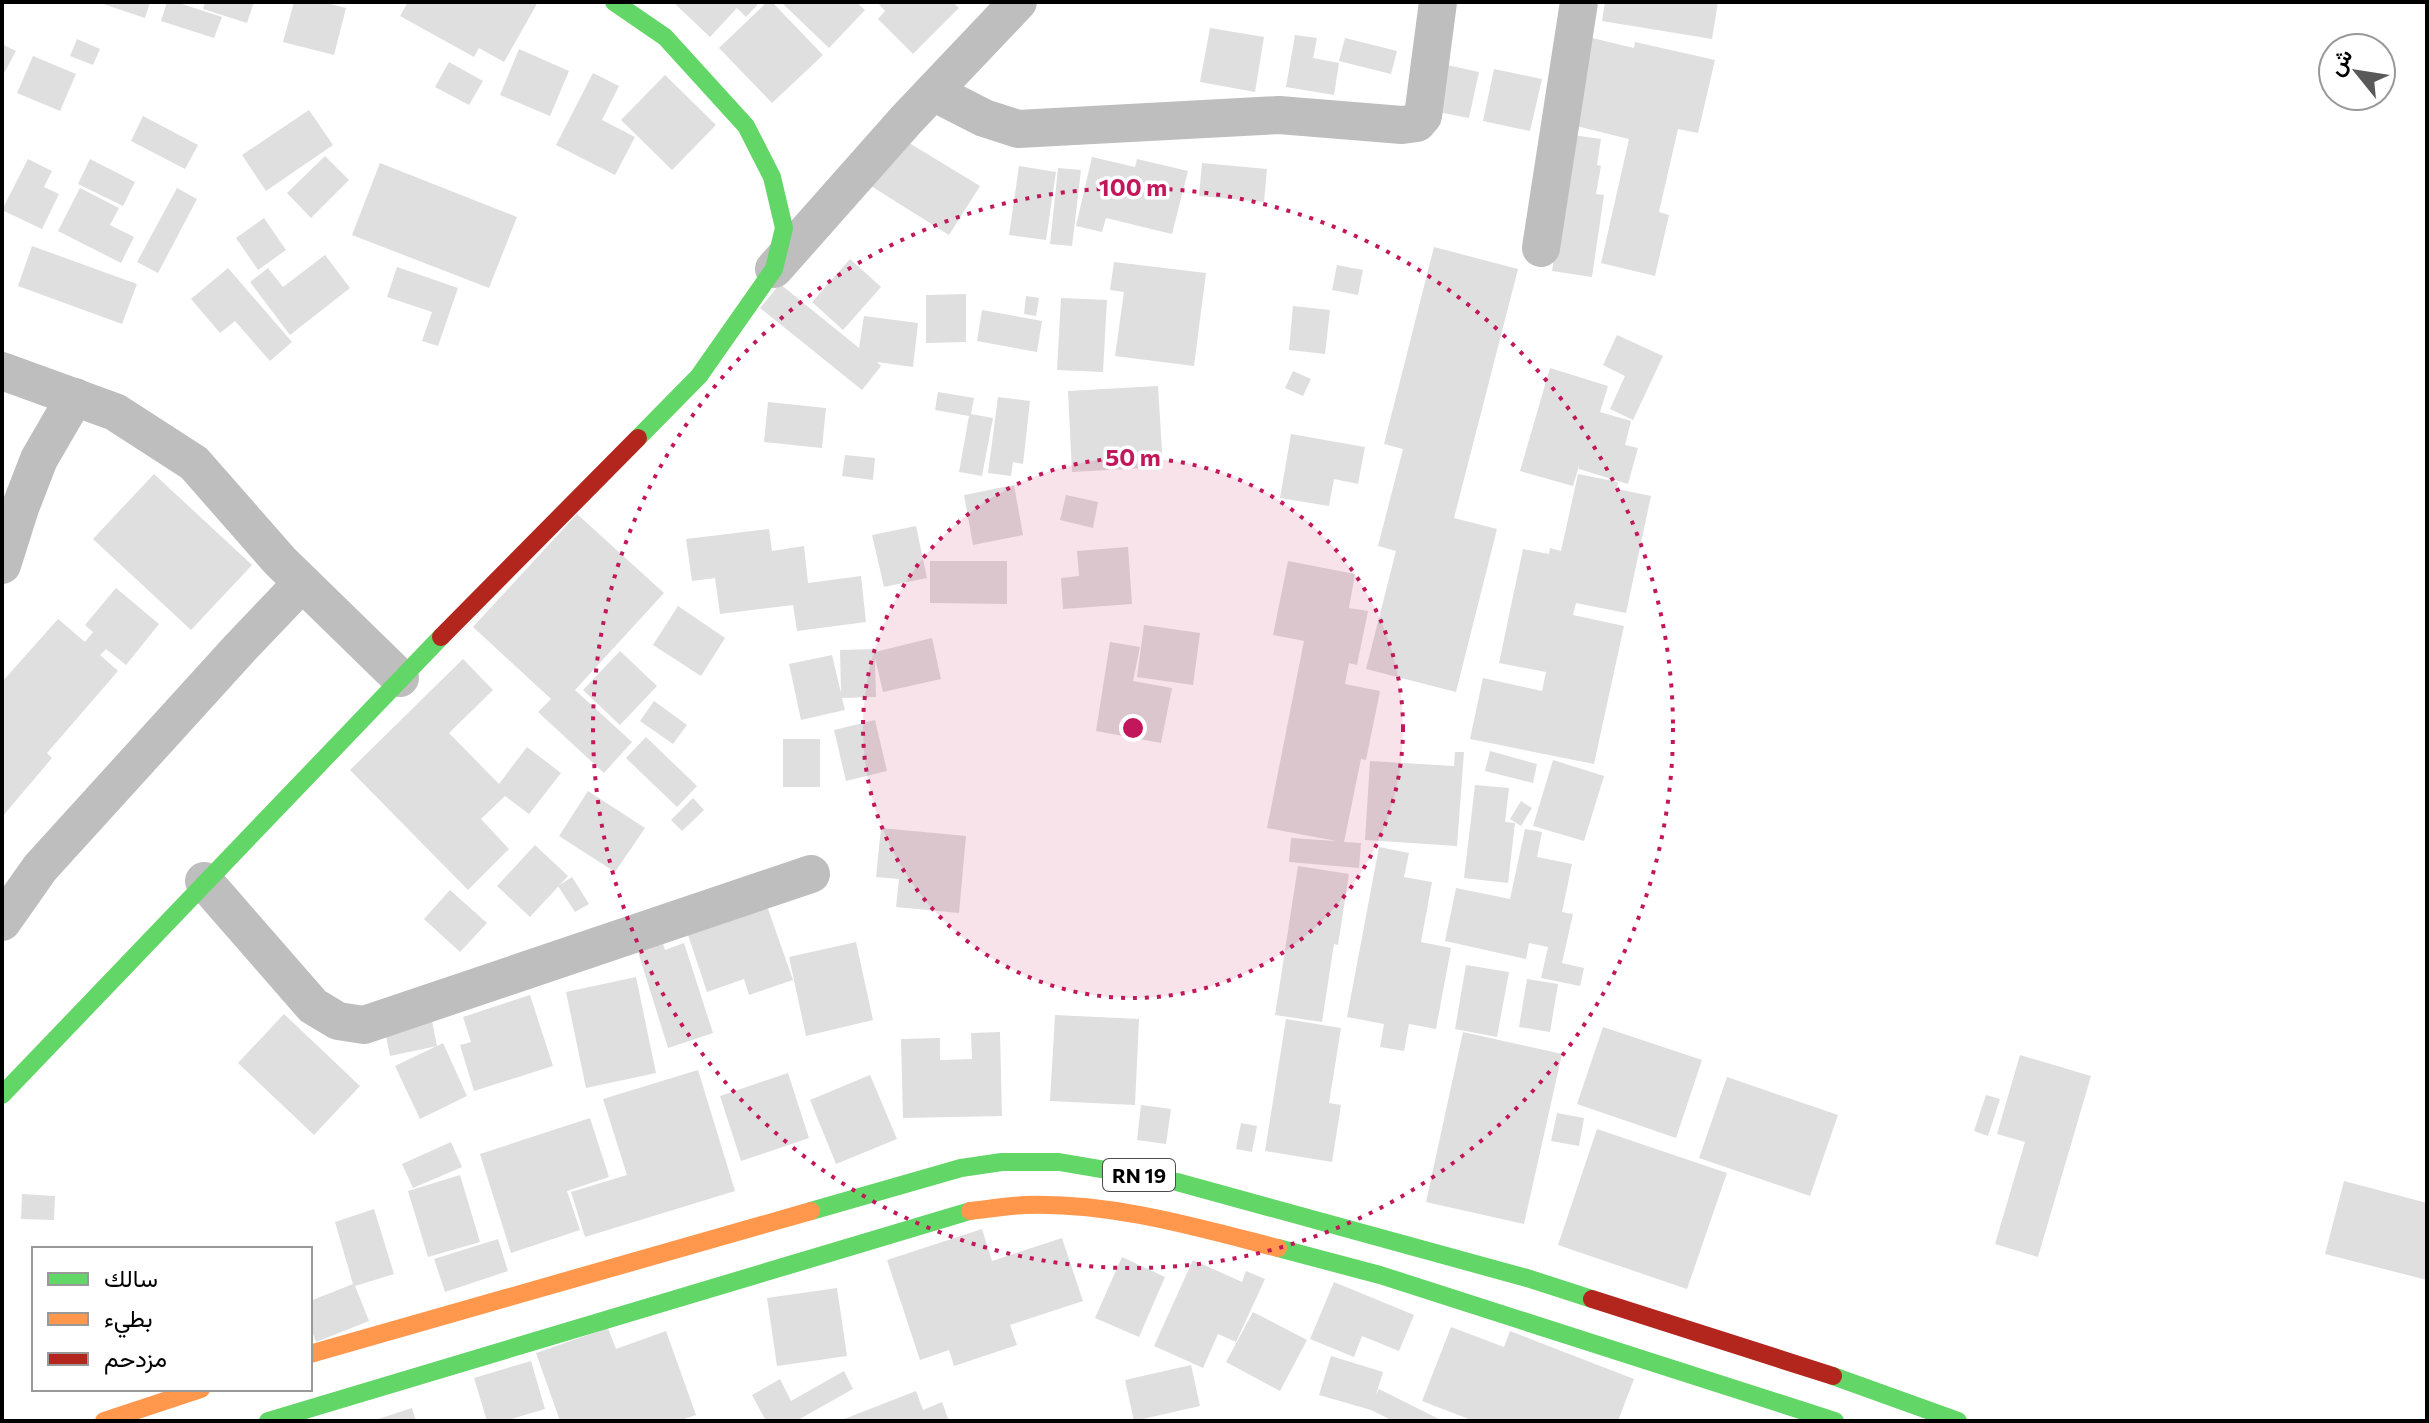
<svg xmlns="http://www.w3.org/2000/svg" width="2429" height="1423" viewBox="0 0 2429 1423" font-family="Commissioner,Vazirmatn,sans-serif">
<rect width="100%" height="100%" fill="#fff"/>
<g fill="#dfdfdf">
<polygon points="97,2 150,2 145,18"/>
<polygon points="167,2 176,2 222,17 214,38 161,21"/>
<polygon points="205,2 254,2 247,23 203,9"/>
<polygon points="294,2 322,2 346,8 334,55 283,42"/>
<polygon points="408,2 538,2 504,62 479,48 474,57 400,16"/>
<polygon points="673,2 760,2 746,17 737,8 710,37"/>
<polygon points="767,2 772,2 823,55 772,103 719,48"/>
<polygon points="781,2 856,2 865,10 829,48"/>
<polygon points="877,2 953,2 959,8 913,54 878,19 885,11"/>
<polygon points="1605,2 1718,2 1712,39 1602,21"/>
<polygon points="1210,28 1264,37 1255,92 1200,82"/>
<polygon points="1295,35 1317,38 1313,58 1339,63 1334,95 1286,87"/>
<polygon points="1588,37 1634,48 1635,42 1715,60 1698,133 1678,129 1659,212 1669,215 1655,276 1601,263 1629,139 1568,124"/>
<polygon points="1345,38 1397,51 1391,74 1339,61"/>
<polygon points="77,39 100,49 93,65 70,56"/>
<polygon points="2,44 16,51 2,77"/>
<polygon points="519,49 569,71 550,116 500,95"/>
<polygon points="33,56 76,74 60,111 17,93"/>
<polygon points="449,62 483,81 469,105 435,87"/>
<polygon points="1438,63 1479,72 1469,118 1427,110"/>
<polygon points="1494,69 1542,79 1530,131 1483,121"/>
<polygon points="593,73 619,86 602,120 635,137 615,175 556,145"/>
<polygon points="665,75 716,125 672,170 621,120"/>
<polygon points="309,110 333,145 266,191 242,155"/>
<polygon points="143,116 198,145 185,169 131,141"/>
<polygon points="1566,134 1601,139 1597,165 1601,166 1596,194 1604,195 1592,277 1552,271 1567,176"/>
<polygon points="901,138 980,186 949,235 871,186"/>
<polygon points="325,156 349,180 311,218 287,193"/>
<polygon points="1092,157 1135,167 1137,159 1188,171 1172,234 1106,218 1102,232 1076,226"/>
<polygon points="28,159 52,171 44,187 59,194 42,229 2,210"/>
<polygon points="90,159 135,182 123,206 78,184"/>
<polygon points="380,163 517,217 489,288 352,235"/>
<polygon points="1202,163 1267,169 1264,202 1199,196"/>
<polygon points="1019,166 1056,172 1046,240 1009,235"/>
<polygon points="1058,168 1081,170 1072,246 1050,244"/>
<polygon points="80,188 119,208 110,225 134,237 121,263 58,231"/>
<polygon points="177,188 197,199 158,273 137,262"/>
<polygon points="264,218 286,250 258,270 236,238"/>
<polygon points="32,246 137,284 122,324 18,286"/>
<polygon points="1434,247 1518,269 1454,518 1497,529 1456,692 1366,669 1396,551 1378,546 1403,449 1384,444"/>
<polygon points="325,255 350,288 290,335 250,282 268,268 283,287"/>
<polygon points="850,259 881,287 843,330 812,302"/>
<polygon points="1114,262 1206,273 1194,366 1115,356 1124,292 1110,290"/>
<polygon points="1337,265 1363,270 1358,295 1332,290"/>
<polygon points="397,267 458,288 438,346 422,341 432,312 387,297"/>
<polygon points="228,268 292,342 270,361 235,321 220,333 191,299"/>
<polygon points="780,284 859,348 864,316 918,323 913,367 877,362 881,366 862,390 760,308"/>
<polygon points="966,294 966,342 926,343 926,295"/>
<polygon points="1026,296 1039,298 1036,316 1024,314"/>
<polygon points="1061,298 1107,300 1103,372 1057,370"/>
<polygon points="1293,306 1330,310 1325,354 1289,350"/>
<polygon points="982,310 1042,321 1037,352 977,341"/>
<polygon points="1617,335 1663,356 1633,420 1610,409 1625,376 1603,365"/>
<polygon points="1550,368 1608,386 1600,412 1631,421 1625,445 1638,448 1628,484 1579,469 1579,466 1573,486 1520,471"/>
<polygon points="1293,371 1311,379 1303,396 1285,388"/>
<polygon points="1158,386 1163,467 1072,472 1068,391"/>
<polygon points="938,392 974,398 971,414 993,418 982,476 959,472 969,416 935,410"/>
<polygon points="998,397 1030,401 1023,464 1013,462 1011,476 988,473"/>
<polygon points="768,402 826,408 822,448 764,442"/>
<polygon points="1291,434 1365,447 1358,484 1334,479 1329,506 1280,498"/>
<polygon points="845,455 875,458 873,480 842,476"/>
<polygon points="154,474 252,565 191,630 93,539"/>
<polygon points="1578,474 1618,482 1617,489 1651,496 1626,613 1576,603 1573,615 1624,626 1594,764 1470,739 1483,678 1542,691 1546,672 1499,663 1523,549 1549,554 1550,548 1561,551"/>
<polygon points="1014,485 1023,535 973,545 964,495"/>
<polygon points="1066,495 1098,502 1093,528 1060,520"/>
<polygon points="577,514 664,593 575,690 632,742 604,773 538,712 551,699 473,627"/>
<polygon points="916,526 927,578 884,587 872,535"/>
<polygon points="769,529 772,551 804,546 808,583 861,576 866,622 797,631 793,605 720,614 715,578 692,581 686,539"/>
<polygon points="1128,547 1132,604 1063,609 1061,578 1079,576 1077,551"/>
<polygon points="930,561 1007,561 1007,604 930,603"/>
<polygon points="1288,561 1355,574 1349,608 1368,611 1357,665 1349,663 1345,684 1380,691 1366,760 1361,759 1344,842 1361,843 1359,868 1289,862 1291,838 1336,841 1267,828 1304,641 1273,635"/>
<polygon points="116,588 159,624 126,665 106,649 100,655 118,671 47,753 52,758 2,817 2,682 58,619 85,642 93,632 85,625"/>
<polygon points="678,606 725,638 701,676 653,645"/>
<polygon points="1144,625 1200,633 1193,685 1137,677"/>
<polygon points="932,638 941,679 883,692 875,658 876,697 842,698 845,710 801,720 789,664 832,655 841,693 840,650 875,649 875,652"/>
<polygon points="1110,642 1140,647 1133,681 1172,688 1161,743 1096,731"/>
<polygon points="620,651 657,686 620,725 583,690"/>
<polygon points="463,659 493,690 449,733 499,784 527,747 561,773 529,814 505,796 481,819 509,849 468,890 350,770"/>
<polygon points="654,701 687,725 673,744 640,721"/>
<polygon points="875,720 887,771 846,781 834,730"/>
<polygon points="646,737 697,786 677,807 626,758"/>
<rect x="783" y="739" width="37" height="48"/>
<polygon points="1490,751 1537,764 1533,783 1485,771"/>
<polygon points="1455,752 1464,752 1457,846 1365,840 1370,761 1454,766"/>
<polygon points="1553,760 1604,776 1584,841 1533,826"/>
<polygon points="1475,785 1509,788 1505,822 1515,823 1508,883 1464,878"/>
<polygon points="588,791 645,828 615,872 559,836"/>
<polygon points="693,798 704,810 682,831 671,820"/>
<polygon points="1521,801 1532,808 1521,826 1510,819"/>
<polygon points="881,828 966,836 959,913 896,907 899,879 876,877"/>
<polygon points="1525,829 1542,832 1537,857 1572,864 1562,912 1573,914 1562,963 1584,968 1580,986 1541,978 1548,947 1529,943 1526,959 1445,941 1456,888 1510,899"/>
<polygon points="535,845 568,876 530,917 497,886"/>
<polygon points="1379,847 1409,853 1404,877 1432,882 1421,942 1451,948 1436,1029 1409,1024 1404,1051 1380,1047 1384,1024 1347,1017"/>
<polygon points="1298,866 1349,874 1338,945 1334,944 1322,1022 1275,1015"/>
<polygon points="572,877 589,904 575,912 558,886"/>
<polygon points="761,889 793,980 749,995 744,979 707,992 682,917"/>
<polygon points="450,890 487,923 460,952 424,919"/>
<polygon points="660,934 665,950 684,943 713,1033 668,1048 635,942"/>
<polygon points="856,942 873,1020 806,1036 789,957"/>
<polygon points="1466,965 1509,972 1497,1037 1455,1029"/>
<polygon points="636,977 656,1073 586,1088 566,992"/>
<polygon points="1527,979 1558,984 1550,1032 1519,1027"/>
<polygon points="530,995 553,1066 474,1091 460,1045 471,1042 463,1017"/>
<polygon points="429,1006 437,1046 390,1056 382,1016"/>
<polygon points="284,1014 360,1086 314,1135 238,1063"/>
<polygon points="1055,1015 1139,1019 1135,1105 1050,1101"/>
<polygon points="1286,1019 1341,1028 1329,1103 1341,1105 1332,1162 1265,1151"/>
<polygon points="1603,1027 1702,1060 1676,1138 1577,1104"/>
<polygon points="1000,1032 1002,1116 903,1118 901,1039 940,1038 940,1060 972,1059 971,1033"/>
<polygon points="1463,1032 1562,1054 1524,1224 1426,1202"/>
<polygon points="443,1043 467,1096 420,1119 395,1066"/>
<polygon points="2020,1055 2091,1076 2038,1257 1995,1244 2025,1142 1997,1134"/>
<polygon points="698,1070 735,1191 585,1237 571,1192 627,1175 603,1099"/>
<polygon points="788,1073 809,1138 741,1161 720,1096"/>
<polygon points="870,1075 897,1139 836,1164 810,1100"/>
<polygon points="1727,1077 1838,1115 1810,1196 1699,1158"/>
<polygon points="1986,1095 2000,1099 1988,1136 1974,1131"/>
<polygon points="1141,1105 1171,1109 1166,1144 1137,1140"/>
<polygon points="1557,1113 1584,1118 1579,1146 1551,1141"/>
<polygon points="590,1118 609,1177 567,1191 580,1230 511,1253 480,1154"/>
<polygon points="1241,1123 1257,1126 1252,1152 1236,1149"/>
<polygon points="1597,1129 1727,1173 1687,1289 1558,1245"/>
<polygon points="451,1142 462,1167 413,1188 402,1164"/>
<polygon points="460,1175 480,1242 428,1257 408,1191"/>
<polygon points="2344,1181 2427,1203 2427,1280 2325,1254"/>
<polygon points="22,1194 55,1196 54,1220 21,1219"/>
<polygon points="374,1209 394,1274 355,1286 369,1321 316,1342 310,1326 310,1301 353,1284 335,1222"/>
<polygon points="982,1229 992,1261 1062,1238 1083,1301 1010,1325 1017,1345 954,1366 949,1350 920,1360 887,1260"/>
<polygon points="498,1239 508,1271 445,1292 434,1259"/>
<polygon points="1122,1257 1165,1277 1139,1337 1095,1318"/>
<polygon points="1193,1260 1242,1282 1246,1271 1265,1279 1236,1342 1218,1334 1203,1368 1154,1346"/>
<polygon points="1334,1282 1414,1315 1399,1351 1362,1336 1354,1357 1310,1339"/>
<polygon points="837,1288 847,1356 777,1366 767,1298"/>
<polygon points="1253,1312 1307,1340 1280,1391 1226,1362"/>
<polygon points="1451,1327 1504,1347 1510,1331 1634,1379 1618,1421 1474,1421 1422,1401"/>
<polygon points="608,1328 616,1349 666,1331 696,1415 678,1421 560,1421 536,1353"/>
<polygon points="1331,1356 1383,1372 1376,1395 1379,1389 1443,1421 1393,1421 1371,1410 1319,1395"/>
<polygon points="531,1361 545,1409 505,1421 487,1421 474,1378"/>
<polygon points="1191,1365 1200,1406 1134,1421 1125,1380"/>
<polygon points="844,1371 853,1389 796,1421 766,1421 752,1395 780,1379 791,1401"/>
<polygon points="916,1391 923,1410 942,1402 949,1421 839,1421"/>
<polygon points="412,1408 416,1421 375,1421 375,1420"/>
</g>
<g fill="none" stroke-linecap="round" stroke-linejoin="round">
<g stroke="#bebebe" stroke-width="38">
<polyline points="933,92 984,118 1018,129 1279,115 1402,125 1417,123 1423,116 1438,2"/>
<polyline points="1541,248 1579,2"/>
<polyline points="774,269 906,120 1018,2"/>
<polyline points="2,371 115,412 194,463 280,561 400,678"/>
<polyline points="2,565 20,508 39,459 75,397"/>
<polyline points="204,881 313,1006 338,1021 364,1025 811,874"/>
<polyline points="2,922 40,868 240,648 302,583"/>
</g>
<g stroke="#63d668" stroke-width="18">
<polyline points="614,2 665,37 746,126 772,177 784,228 774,269 699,376 638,438"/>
<polyline points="2,1095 441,637"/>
<polyline points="811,1211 961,1168 1002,1162 1059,1162 1177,1182 1527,1278 1592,1299"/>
<polyline points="1278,1248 1380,1275 1835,1421"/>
<polyline points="1833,1376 1958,1421"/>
<polyline points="268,1421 970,1211"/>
</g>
<g stroke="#ff974d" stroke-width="18">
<path d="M970 1211C988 1209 1007 1206 1025 1205 1111 1202 1196 1227 1278 1248"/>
<polyline points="310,1354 811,1211"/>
<polyline points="104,1421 201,1389"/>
</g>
<g stroke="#b3261e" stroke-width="18">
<polyline points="441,637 638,438"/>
<polyline points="1592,1299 1833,1376"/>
</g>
</g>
<circle cx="1133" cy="728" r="270" fill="#c2185b" fill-opacity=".12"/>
<g fill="none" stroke="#c2185b" stroke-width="4" stroke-dasharray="4 8">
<circle cx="1133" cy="728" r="270"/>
<circle cx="1133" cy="728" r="540"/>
</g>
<g text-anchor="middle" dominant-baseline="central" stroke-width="7" stroke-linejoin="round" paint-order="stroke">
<rect fill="#fff" stroke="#4c4c4c" stroke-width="2" x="1103" y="1159" width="72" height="32" rx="6"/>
<g font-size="20" font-weight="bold" fill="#000">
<text x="1139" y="1175">RN 19</text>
</g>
</g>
<circle cx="1133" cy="728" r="12" fill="#c2185b" stroke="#fff" stroke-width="4"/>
<g font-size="24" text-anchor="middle" font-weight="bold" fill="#c2185b" stroke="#fff" stroke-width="7" stroke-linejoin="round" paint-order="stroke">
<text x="1133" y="196">100 m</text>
<text x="1133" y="466">50 m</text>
</g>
<rect width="2429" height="1423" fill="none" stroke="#000000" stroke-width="8"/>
<rect x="32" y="1247" width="280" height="144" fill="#ffffff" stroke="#999999" stroke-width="2"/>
<rect x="48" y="1273" width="40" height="12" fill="#63d668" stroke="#999999" stroke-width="2"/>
<text x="104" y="1287" font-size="24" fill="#000000">سالك</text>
<rect x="48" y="1313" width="40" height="12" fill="#ff974d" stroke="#999999" stroke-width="2"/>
<text x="104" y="1327" font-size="24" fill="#000000">بطيء</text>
<rect x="48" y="1353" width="40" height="12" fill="#b3261e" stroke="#999999" stroke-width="2"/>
<text x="104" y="1367" font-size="24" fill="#000000">مزدحم</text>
<g transform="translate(2357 72) rotate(300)"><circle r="38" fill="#ffffff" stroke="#999999" stroke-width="2"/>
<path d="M0-6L14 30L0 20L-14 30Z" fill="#595959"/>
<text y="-12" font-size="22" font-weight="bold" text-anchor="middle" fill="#000000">ش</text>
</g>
</svg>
